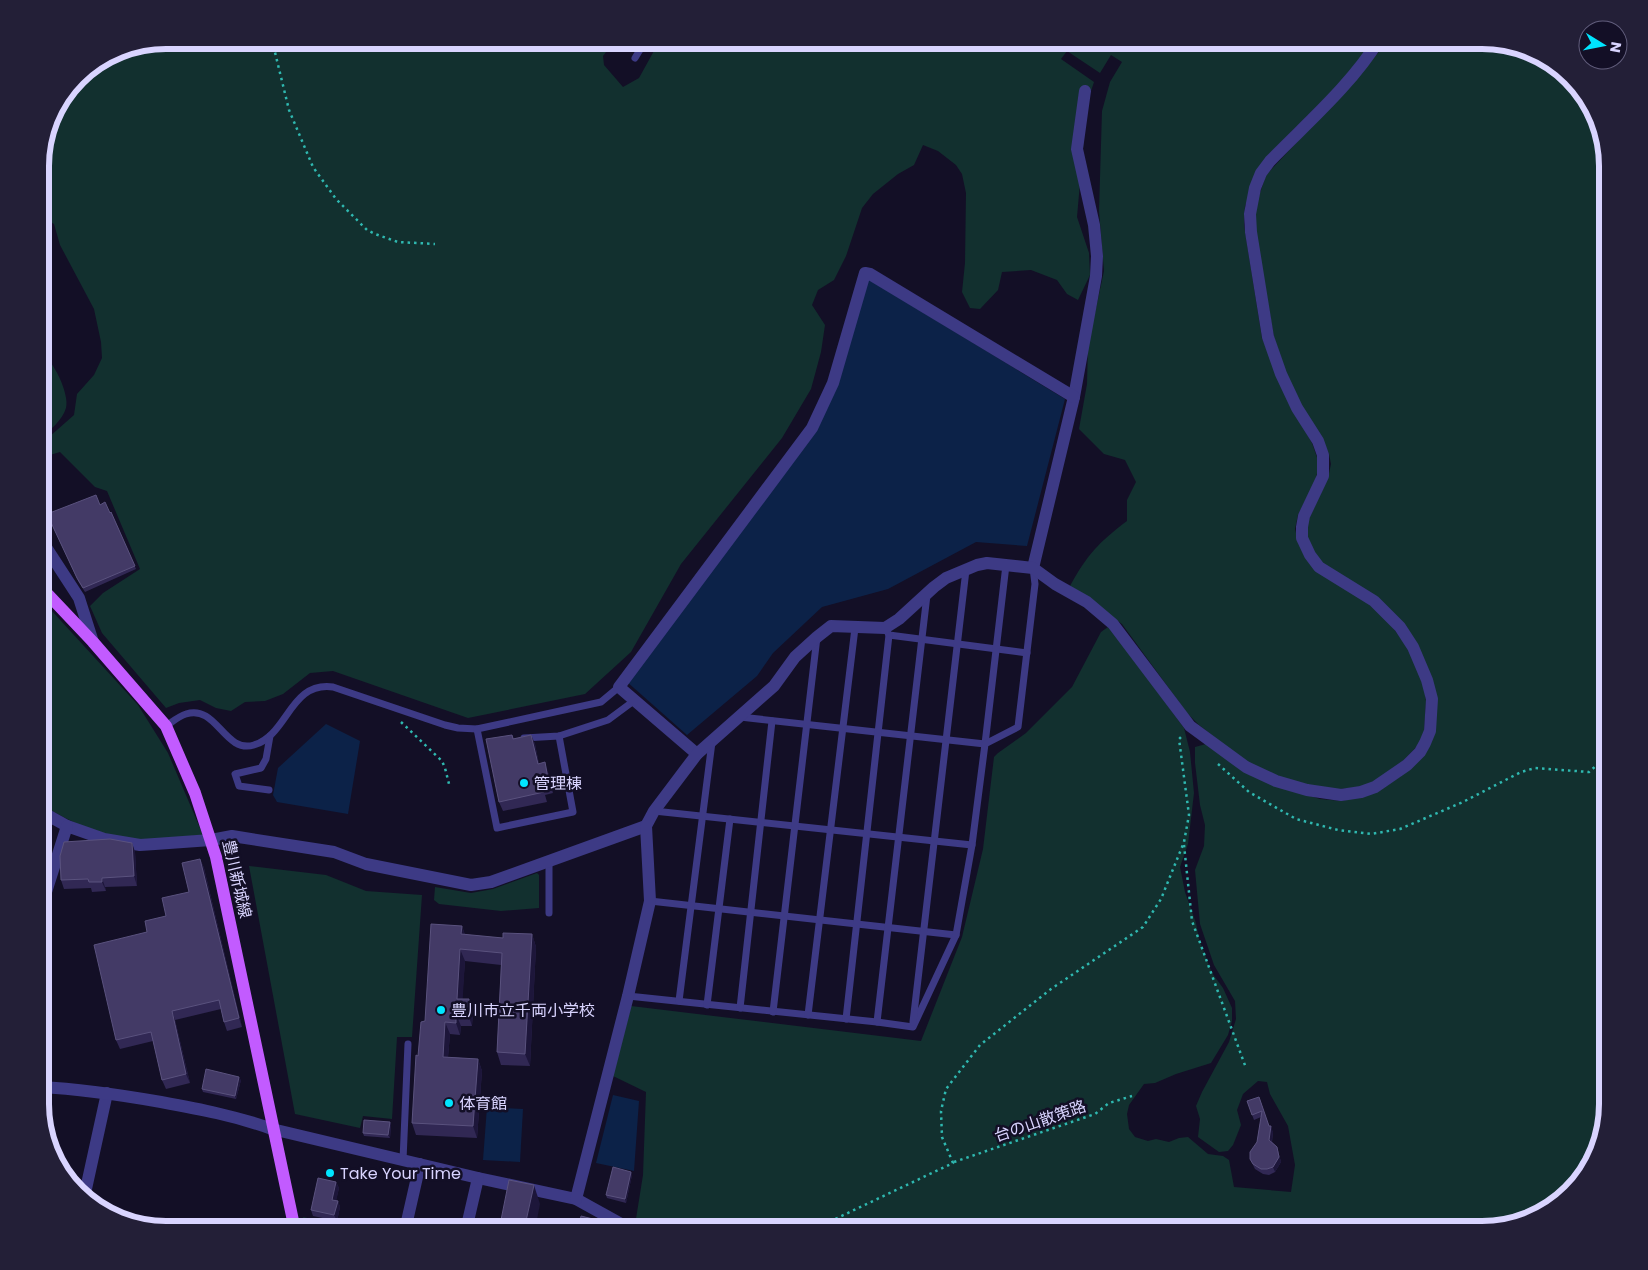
<svg xmlns="http://www.w3.org/2000/svg" width="1648" height="1270" viewBox="0 0 1648 1270" font-family="Poppins,'Noto Sans JP',sans-serif">
<rect width="100%" height="100%" fill="#130f26"/>
<g fill="#12302f">
<path d="M166 40H615L603 56 604 65 623 87 639 78 660 40H1374L1342 81 1268 155 1245 206 1244 225 1262 338 1293 410 1312 443 1319 463 1316 479 1298 515 1295 529 1299 545 1385 617 1408 648 1424 686 1426 701 1424 733 1421 742 1400 764 1374 782 1360 787 1329 790 1282 778 1249 764 1199 725 1187 713 1122 624 1070 586C1087 555 1099 542 1127 521V500L1136 482 1125 460 1104 454 1079 429 1087 384 1088 345 1104 271 1099 211 1102 111 1110 82 1122 62 1111 55 1100 73 1067 51 1061 59 1094 82 1087 103 1077 217 1089 253 1090 275 1078 300 1067 294 1057 280 1031 270 1002 272 998 290 980 309 970 308 962 292 965 263 966 193 962 174 956 165 938 151 923 145 914 165 898 174 873 194 862 208 846 256 834 280 818 290 812 305 825 325 821 352 811 389 782 438 681 564 631 652 585 694 468 718 333 671 310 673 283 694 265 701 245 702 231 711 216 708 200 700 179 703 166 708 102 633 90 606 103 593 140 569 107 491 95 487 60 452 40 458V445L74 415 77 394 94 375 102 358 101 342 94 309 60 245 54 224 40 216V157L53 111 83 71 118 49Z"/>
<polygon points="1386,40 1482,40 1523,47 1559,66 1595,111 1608,166 1608,1104 1601,1145 1582,1181 1537,1217 1482,1230 643,1230 635,1225 643,1175 646,1092 613,1076 631,1006 921,1041 962,937 983,849 994,757 998,753 1026,733 1072,687 1101,632 1108,627 1121,642 1184,728 1190,752 1194,793 1188,844 1180,867 1185,892 1196,923 1199,939 1212,973 1223,988 1232,1008 1232,1021 1228,1035 1211,1063 1176,1074 1155,1083 1144,1084 1129,1105 1127,1114 1129,1129 1135,1137 1148,1141 1156,1139 1169,1142 1179,1138 1188,1137 1208,1154 1223,1156 1229,1160 1234,1187 1291,1192 1295,1165 1288,1126 1270,1094 1267,1082 1258,1081 1243,1094 1237,1110 1241,1125 1233,1145 1228,1151 1219,1152 1198,1137 1200,1119 1196,1106 1202,1092 1229,1042 1236,1019 1235,1001 1214,965 1200,924 1195,870 1204,846 1205,825 1200,805 1195,763 1195,747 1206,744 1274,785 1320,799 1342,801 1381,789 1401,776 1418,761 1435,729 1416,645 1320,561 1308,540 1307,523 1328,478 1331,464 1329,454 1324,443 1300,404 1284,369 1274,337 1255,232 1255,208 1266,175 1349,87 1378,53"/>
<path d="M40 353C53 358 70 395 66 408 62 421 50 430 40 438Z"/>
<path d="M40 598 138 705 168 753 203 835C183 836 161 841 141 840 100 837 75 824 40 804Z"/>
<polygon points="249,866 326,875 366,891 422,895 412,1037 397,1037 392,1119 363,1116 360,1128 295,1114"/>
<polygon points="537,873 539,875 539,908 501,911 439,904 434,900 435,887 471,893 493,889"/>
<polygon points="303,1217 360,1230 306,1230"/>
</g>
<g fill="#0c2248">
<polygon points="868,279 1065,399 1027,546 976,542 888,589 822,607 773,653 757,676 687,735 626,681 809,441"/>
<polygon points="326,724 360,741 348,814 277,802 273,795 278,768"/>
<polygon points="613,1095 639,1101 634,1171 596,1163"/>
<polygon points="487,1107 523,1109 520,1162 483,1160"/>
</g>
<g fill="none" stroke-linecap="round" stroke-linejoin="round">
<g stroke="#2fb8b0" stroke-width="2.5" stroke-dasharray="2.5 4" stroke-linecap="butt">
<polyline points="272,40 289,110 313,167 336,199 367,230 375,234 398,242 435,244"/>
<polyline points="401,722 442,761 445,768 449,784"/>
<polyline points="1218,764 1249,792 1296,819 1338,830 1371,834 1400,829 1463,802 1521,772 1535,768 1589,772 1608,755"/>
<polyline points="1184,845 1192,921 1246,1068"/>
<polyline points="954,1162 1095,1114 1109,1103 1132,1096"/>
<polyline points="1567,1193 1582,1161 1604,1125"/>
<polyline points="812,1230 953,1163 942,1137 941,1111 946,1089 980,1045 1051,989 1143,927 1161,899 1184,842 1189,815 1179,739 1182,736"/>
</g>
<g stroke="#3d3a85" stroke-width="7">
<polyline points="635,58 646,40"/>
<polyline points="888,633 889,635 1027,653"/>
<polyline points="740,717 985,744 1006,565"/>
<path d="M166 726C172 722 179 716 186 714 217 704 224 754 254 745 288 735 290 681 333 687L445 725 458 728 477 729 601 702 619 687"/>
<polyline points="477,729 497,828 573,812 559,736"/>
<polyline points="524,738 559,736 608,720 635,700"/>
<polyline points="269,790 239,786 235,774 261,768 266,759 270,736"/>
<polyline points="654,811 972,845"/>
<polyline points="549,861 549,913"/>
<polyline points="650,901 956,935"/>
<polyline points="628,996 877,1022 913,1027 956,935 972,845 985,744 1018,727 1035,584 1033,568"/>
<polyline points="679,1001 712,742"/>
<polyline points="707,1005 730,819"/>
<polyline points="740,1008 772,721"/>
<polyline points="773,1012 817,637"/>
<polyline points="808,1015 855,628"/>
<polyline points="846,1019 889,635"/>
<polyline points="877,1022 927,595"/>
<polyline points="913,1022 966,570"/>
<polyline points="403,1160 408,1044"/>
</g>
<g stroke="#3d3a85" stroke-width="12">
<polyline points="40,538 79,598 93,642"/>
<polyline points="1033,568 1074,397 1096,276 1097,256 1094,225 1077,149 1085,91"/>
<polyline points="697,754 619,687 812,428 833,383 865,273 870,274 1074,397"/>
<polyline points="40,811 67,826 104,839 140,845 155,844 211,840 232,836 334,852 366,864 471,885 491,882 646,826"/>
<polyline points="40,911 67,826"/>
<polyline points="272,1129 478,1178 576,1199 632,1230"/>
<polyline points="84,1198 107,1093"/>
<path d="M576 1199 628 996 650 901 646 826 654 811 697 754 774 686 795 657 817 637 831 626 885 628 899 619 934 587 946 578 977 565 987 563 1033 568 1055 584 1087 602 1113 624 1190 726 1246 767 1276 781 1307 790 1341 795 1361 792 1375 787 1407 765 1420 752 1425 743 1430 731 1432 699 1427 680 1413 647 1400 627 1374 601 1319 567 1310 555 1302 538V527L1304 516 1323 476V455L1318 441 1297 408 1281 374 1268 337 1251 232 1250 214 1255 188 1261 173 1270 161C1308 122 1351 85 1379 40"/>
<polyline points="405,1230 420,1164"/>
<polyline points="466,1230 478,1178"/>
</g>
<path stroke="#3d3a85" stroke-width="12" d="M40 1087C81 1089 121 1095 161 1102 199 1109 236 1116 272 1129"/>
<polyline stroke="#c25bff" stroke-width="12" points="40,586 93,642 166,726 195,793 216,857 295,1230"/>
</g>
<g fill="#312854">
<polygon points="100,505 110,513 111,512 136,569 85,592 78,581 49,518"/>
<polygon points="512,735 514,739 531,735 535,744 539,764 548,772 553,793 545,795 547,802 503,811 499,802"/>
<polygon points="132,843 135,852 137,886 105,887 106,891 92,892 91,888 64,889 61,880"/>
<polygon points="200,859 204,868 242,1027 227,1031 224,1022 221,1009 175,1020 190,1083 166,1089 162,1080 153,1041 120,1049 116,1040 147,932 166,916 189,892"/>
<polygon points="462,926 465,935 503,938 532,934 536,947 530,1066 501,1065 497,1052 501,965 465,961 462,999 473,1011 472,1026 461,1026 460,1035 450,1034 448,1057 478,1059 482,1071 477,1138 416,1135 412,1123 418,1056"/>
<polygon points="241,1080 236,1099 203,1092 202,1089"/>
<polygon points="1259,1097 1269,1126 1273,1132 1272,1142 1277,1147 1281,1162 1275,1172 1269,1175 1263,1174 1255,1169 1250,1159 1257,1142 1261,1117 1254,1120 1247,1101"/>
<polygon points="390,1122 391,1125 390,1138 364,1136 363,1133"/>
<polygon points="631,1172 632,1175 626,1203 607,1198 606,1195"/>
<polygon points="336,1182 339,1188 336,1200 338,1201 340,1207 337,1221 313,1216 311,1210"/>
</g>
<g fill="#1d163a">
<polygon points="531,735 535,744 541,774 538,764"/>
<polygon points="545,762 548,772 553,793 549,784"/>
<polygon points="132,843 135,852 137,886 134,876"/>
<polygon points="200,859 204,868 242,1027 239,1018"/>
<polygon points="102,878 105,887 106,891 102,882"/>
<polygon points="462,926 466,938 461,934"/>
<polygon points="532,934 536,947 530,1066 525,1054"/>
<polygon points="460,949 465,961 462,1011 457,999"/>
<polygon points="469,999 473,1011 472,1026 468,1014"/>
<polygon points="172,1011 175,1020 190,1083 186,1074"/>
<polygon points="456,1014 461,1026 460,1035 456,1023"/>
<polygon points="445,1022 450,1034 447,1069 443,1057"/>
<polygon points="478,1059 482,1071 477,1138 473,1126"/>
<polygon points="239,1077 241,1080 236,1099 235,1096"/>
<polygon points="390,1122 391,1125 390,1138 388,1135"/>
<polygon points="1271,1126 1273,1132 1271,1145 1269,1140"/>
<polygon points="1277,1147 1281,1162 1275,1172 1273,1167"/>
<polygon points="631,1172 632,1175 626,1203 625,1199"/>
<polygon points="336,1182 339,1188 335,1206 332,1200"/>
<polygon points="534,1185 540,1204 535,1230 524,1230"/>
<polygon points="338,1201 340,1207 337,1221 334,1215"/>
<polygon points="613,1224 615,1230 612,1230"/>
</g>
<g fill="#433a66" stroke="#5a527e">
<polygon points="96,495 100,505 105,502 110,513 111,512 135,566 83,588 77,578 47,514"/>
<polygon points="512,735 513,739 531,735 538,764 545,762 549,784 542,785 544,792 499,802 486,739"/>
<polygon points="110,839 132,843 134,876 102,878 102,882 89,882 88,879 61,880 60,856 64,842"/>
<polygon points="200,859 239,1018 224,1022 219,1000 172,1011 186,1074 162,1080 151,1032 116,1040 94,945 147,932 145,921 166,916 162,898 189,892 182,863"/>
<polygon points="431,924 462,926 461,934 503,938 503,933 532,934 525,1054 497,1052 502,953 460,949 457,999 469,999 468,1014 456,1014 456,1023 445,1022 443,1057 478,1059 473,1126 412,1123 416,1055 418,1056 421,1022 425,1021"/>
<polygon points="206,1069 239,1077 235,1096 202,1089"/>
<polygon points="1259,1097 1269,1126 1271,1126 1269,1140 1277,1147 1279,1157 1273,1167 1267,1169 1261,1169 1253,1164 1250,1159 1250,1152 1257,1142 1262,1111 1252,1115 1247,1101"/>
<polygon points="364,1120 390,1122 388,1135 363,1133"/>
<polygon points="613,1167 631,1172 625,1199 606,1195"/>
<polygon points="318,1178 336,1182 332,1200 338,1201 334,1215 311,1210"/>
<polygon points="509,1180 534,1185 524,1230 499,1230"/>
<polygon points="581,1216 613,1224 612,1230 578,1230"/>
</g>
<g fill="#00e5ff" stroke="#130f26" stroke-width="2">
<circle cx="524" cy="783" r="5"/>
<circle cx="441" cy="1010" r="5"/>
<circle cx="449" cy="1103" r="5"/>
<circle cx="330" cy="1173" r="5"/>
</g>
<g text-anchor="middle" dominant-baseline="central" stroke-width="5" stroke-linejoin="round" paint-order="stroke">
<g font-size="16" fill="#d9d4ff" stroke="#130f26" text-anchor="start">
<text x="534" y="783">管理棟</text>
<text x="451" y="1010">豊川市立千両小学校</text>
<text x="459" y="1103">体育館</text>
<text x="340" y="1173">Take Your Time</text>
</g>
<g font-size="16" fill="#d9d4ff" stroke="#130f26">
<text transform="translate(237 879) rotate(77)">豊川新城線</text>
<text transform="translate(1040 1121) rotate(-19)">台の山散策路</text>
</g>
</g>
<path d="M0 0H1648V1270H0ZM166 49H1482A117 117 0 0 1 1599 166V1104A117 117 0 0 1 1482 1221H166A117 117 0 0 1 49 1104V166A117 117 0 0 1 166 49Z" fill="#231f37" fill-rule="evenodd"/>
<path fill="none" stroke="#d9d4ff" stroke-width="6" d="M166 49H1482A117 117 0 0 1 1599 166V1104A117 117 0 0 1 1482 1221H166A117 117 0 0 1 49 1104V166A117 117 0 0 1 166 49Z"/>
<g transform="translate(1603 45) rotate(100)"><circle r="24" fill="#130f26" stroke="#625e7d"/>
<path d="M0-4L9 19L0 12L-9 19Z" fill="#00e5ff"/>
<text y="-8" font-size="14" font-weight="bold" text-anchor="middle" fill="#d9d4ff">N</text>
</g>
</svg>
